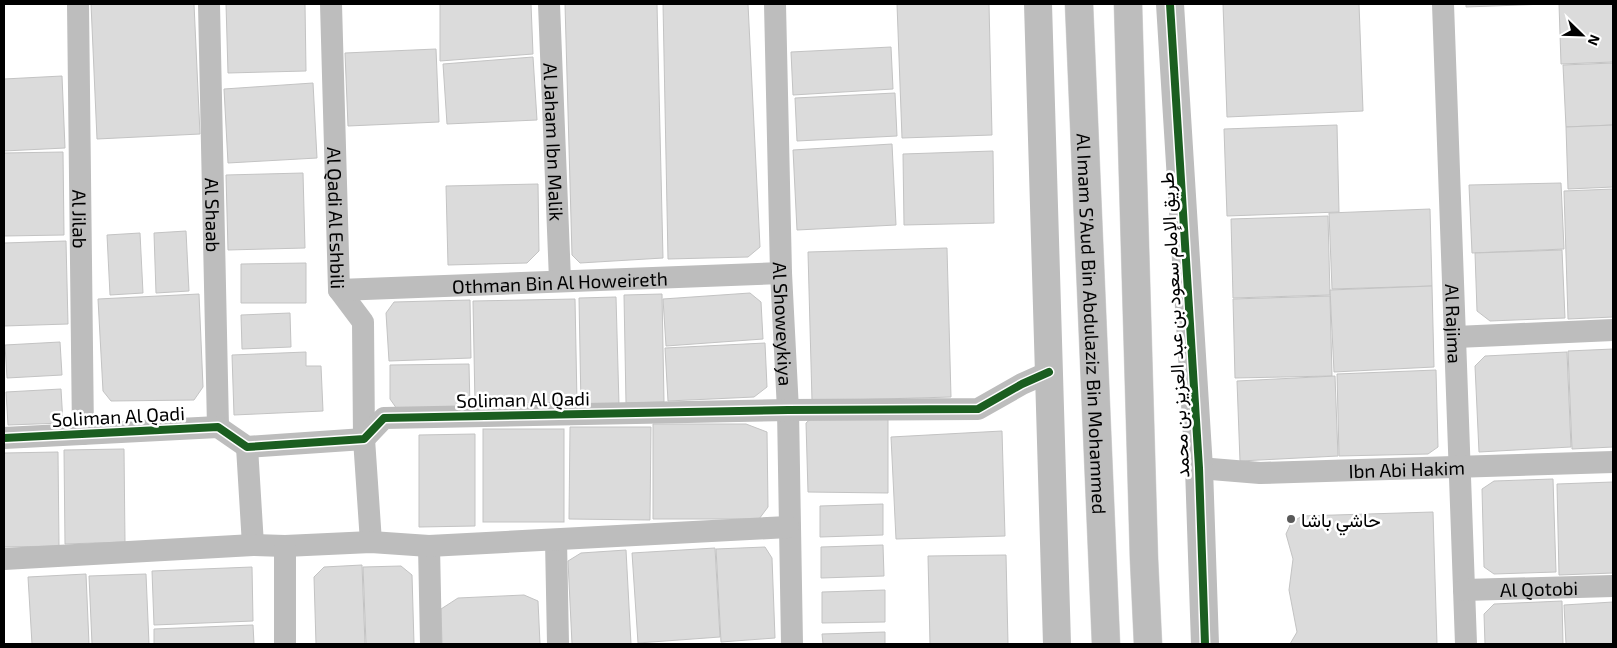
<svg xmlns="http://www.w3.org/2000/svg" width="1617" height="648" viewBox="0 0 1617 648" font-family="'Exo 2',Vazirmatn,sans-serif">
<rect width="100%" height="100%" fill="#fff"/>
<g fill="#dbdbdb" stroke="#c3c3c3">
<polygon points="91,4 194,4 200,134 97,139"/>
<polygon points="226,4 305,4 306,71 228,73"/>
<polygon points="440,4 531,4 533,54 440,61"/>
<polygon points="565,4 657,4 663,258 580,263 572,255"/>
<polygon points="663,4 748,4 760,247 748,257 668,259"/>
<polygon points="897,4 989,4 992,135 902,138"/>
<polygon points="1223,4 1359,4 1363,111 1227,117"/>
<polygon points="1466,4 1547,4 1466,7"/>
<polygon points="1559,4 1613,4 1613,62 1561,64"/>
<polygon points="891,47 893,89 793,95 791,52"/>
<polygon points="436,49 439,122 348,126 345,53"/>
<polygon points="533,57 537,120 447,124 443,64"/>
<polygon points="1613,63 1613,125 1566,127 1563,65"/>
<polygon points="62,76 65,148 4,151 4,79"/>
<polygon points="313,83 317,158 228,163 224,89"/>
<polygon points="895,93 897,136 797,141 795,98"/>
<polygon points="1337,125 1339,212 1227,216 1224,129"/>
<polygon points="1613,125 1613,187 1568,189 1566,127"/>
<polygon points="892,144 896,225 797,230 793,150"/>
<polygon points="993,151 994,223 904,225 903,154"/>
<polygon points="63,152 64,235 4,236 4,153"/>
<polygon points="303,173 305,248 228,250 226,175"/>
<polygon points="1561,183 1564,249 1472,253 1469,185"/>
<polygon points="538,184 539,251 527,263 448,265 446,186"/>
<polygon points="1613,189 1613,317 1568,319 1564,191"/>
<polygon points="1430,209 1432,286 1332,289 1329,213"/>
<polygon points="1328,216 1330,295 1233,298 1231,219"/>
<polygon points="186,231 189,291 156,293 154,233"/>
<polygon points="140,233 143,293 110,295 107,235"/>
<polygon points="66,241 68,324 4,326 4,243"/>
<polygon points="947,248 951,397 812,401 808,252"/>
<polygon points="1562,250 1565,318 1490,321 1477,311 1475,253"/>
<polygon points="306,263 306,303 241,303 241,264"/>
<polygon points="1432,286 1434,367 1334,372 1330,290"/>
<polygon points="750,293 761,302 763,339 666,346 663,299"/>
<polygon points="199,294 203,387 194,400 111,401 103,391 98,299"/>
<polygon points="662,294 664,402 626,403 624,295"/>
<polygon points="1330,296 1332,376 1235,378 1233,299"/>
<polygon points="616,297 619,405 581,406 579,298"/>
<polygon points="575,299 577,402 475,404 473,301"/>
<polygon points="470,300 471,358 389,361 386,313 394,302"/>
<polygon points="290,313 291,347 242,349 241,315"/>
<polygon points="60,342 62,375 7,378 5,345"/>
<polygon points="765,343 767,387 754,397 668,401 665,348"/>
<polygon points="1613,349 1613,447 1572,449 1568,351"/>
<polygon points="306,352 306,366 321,366 323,411 234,415 232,355"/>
<polygon points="1567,352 1571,447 1479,452 1475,366 1485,356"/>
<polygon points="469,364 470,408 397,409 390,399 390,365"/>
<polygon points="1436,370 1438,447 1428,454 1339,456 1337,374"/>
<polygon points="1335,376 1338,456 1240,461 1237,381"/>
<polygon points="61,389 63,423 8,425 6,392"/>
<polygon points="816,414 888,415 888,493 808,492 806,423"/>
<polygon points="653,424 746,424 767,432 768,507 759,519 653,519"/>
<polygon points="570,427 651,427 650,520 569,519"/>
<rect x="483" y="429" width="81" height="93"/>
<polygon points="1002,431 1005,536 896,539 891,437"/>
<polygon points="475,434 475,526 419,527 419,435"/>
<polygon points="124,449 125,542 65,544 64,450"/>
<polygon points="58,452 59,546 4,547 4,453"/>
<polygon points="1553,479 1556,572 1494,574 1484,567 1482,489 1494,481"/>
<polygon points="1613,482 1613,573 1559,575 1557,484"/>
<polygon points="883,504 883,535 820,537 820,506"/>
<polygon points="1433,512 1437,644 1290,644 1297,632 1289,590 1293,559 1286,534 1291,523 1302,516"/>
<polygon points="883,545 884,576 821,578 821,547"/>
<polygon points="765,547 772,558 775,638 721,642 716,549"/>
<polygon points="715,548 720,637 638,643 632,553"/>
<polygon points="626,550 631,644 572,644 568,561 581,553"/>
<polygon points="1006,555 1008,644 930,644 928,556"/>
<polygon points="362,565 365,644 316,644 314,577 324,567"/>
<polygon points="401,566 412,575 414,644 366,644 363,567"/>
<polygon points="252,567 253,621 154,625 152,571"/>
<polygon points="86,574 89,644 32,644 28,577"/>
<polygon points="146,574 149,644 92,644 89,576"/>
<polygon points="885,590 885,622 822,623 822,592"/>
<polygon points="524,595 538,601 540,644 442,644 441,609 458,598"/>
<polygon points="1562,601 1563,644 1485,644 1484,614 1494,604"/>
<polygon points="1613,602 1613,644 1566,644 1564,605"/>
<polygon points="253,625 254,644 154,644 154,629"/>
<polygon points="885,632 885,644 823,644 822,634"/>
</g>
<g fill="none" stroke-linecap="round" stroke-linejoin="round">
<defs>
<g id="primary">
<path id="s10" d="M1079 4 1106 644"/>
<polyline points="1128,4 1144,559 1148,644"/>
</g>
</defs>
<use href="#primary" stroke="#dbdbdb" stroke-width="29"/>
<g stroke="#bdbdbd" stroke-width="22">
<path id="s1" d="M78 4 83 434"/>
<path id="s2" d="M209 4 218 427"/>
<path id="s3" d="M331 4 339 290 363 322 364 439 371 542"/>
<path id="s4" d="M549 4 560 280"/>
<path id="s5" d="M775 4 781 273 788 410 792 644"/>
<path id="s6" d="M1443 4 1466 644"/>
<path id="s7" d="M339 290 781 273"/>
<polyline points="1456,337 1613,330"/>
<polyline points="4,438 218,427 247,447 364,439 384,418 788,410 978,409 1022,384 1049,372"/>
<polyline points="247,447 253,545"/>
<path id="s8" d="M1199 468 1260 473 1613 462"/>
<polyline points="556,540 558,644"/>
<polyline points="429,546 431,644"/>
<polyline points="4,559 253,545 285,546 371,542 429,546 788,527"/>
<path id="s9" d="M1464 590 1613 586"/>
<polyline points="285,644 285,546"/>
</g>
<g stroke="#bdbdbd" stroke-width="28">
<polyline points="1038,4 1057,644"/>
<polyline points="1170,4 1199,468 1205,644"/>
</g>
<use href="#primary" stroke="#bdbdbd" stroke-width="28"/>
<defs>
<g id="cycleway">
<polyline points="1170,4 1199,468 1205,644"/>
<polyline points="4,438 218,427 247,447 364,439 384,418 788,410 978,409 1022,384 1049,372"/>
</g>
</defs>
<use href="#cycleway" stroke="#fff" stroke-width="11"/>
<use href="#cycleway" stroke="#1b5e20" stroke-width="8"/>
</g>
<circle fill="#595959" stroke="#fff" stroke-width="2" cx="1291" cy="519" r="5"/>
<g text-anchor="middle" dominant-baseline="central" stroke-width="5" stroke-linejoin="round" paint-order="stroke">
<g font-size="19" fill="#000" stroke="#fff">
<text stroke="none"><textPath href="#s4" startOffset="138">Al Jaham Ibn Malik</textPath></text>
<text stroke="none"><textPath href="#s2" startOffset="211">Al Shaab</textPath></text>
<text stroke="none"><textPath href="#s3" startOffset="214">Al Qadi Al Eshbili</textPath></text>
<text stroke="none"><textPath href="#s1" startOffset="215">Al Jilab</textPath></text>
<text stroke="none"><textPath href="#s7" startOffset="221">Othman Bin Al Howeireth</textPath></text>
<text stroke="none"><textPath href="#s5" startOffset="320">Al Showeykiya</textPath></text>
<text stroke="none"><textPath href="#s10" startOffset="320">Al Imam S'Aud Bin Abdulaziz Bin Mohammed</textPath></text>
<text stroke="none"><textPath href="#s6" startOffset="320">Al Rajima</textPath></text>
<text transform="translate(1174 325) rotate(-93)">طريق الإمام سعود بن عبد العزيز بن محمد</text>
<text transform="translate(523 399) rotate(-1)">Soliman Al Qadi</text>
<text transform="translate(118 416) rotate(-3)">Soliman Al Qadi</text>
<text stroke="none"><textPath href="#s8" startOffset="208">Ibn Abi Hakim</textPath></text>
<text stroke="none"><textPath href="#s9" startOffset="75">Al Qotobi</textPath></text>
</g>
<g font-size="19" fill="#000" stroke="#fff" text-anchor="start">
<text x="1301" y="519">حاشي باشا</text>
</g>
</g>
<rect width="1617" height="648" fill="none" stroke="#000000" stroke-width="10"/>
<g transform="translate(1582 35) rotate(113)" stroke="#ffffff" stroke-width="4" paint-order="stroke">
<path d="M0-4L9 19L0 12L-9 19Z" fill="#000000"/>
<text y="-8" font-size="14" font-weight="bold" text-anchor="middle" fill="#000000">N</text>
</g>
</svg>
